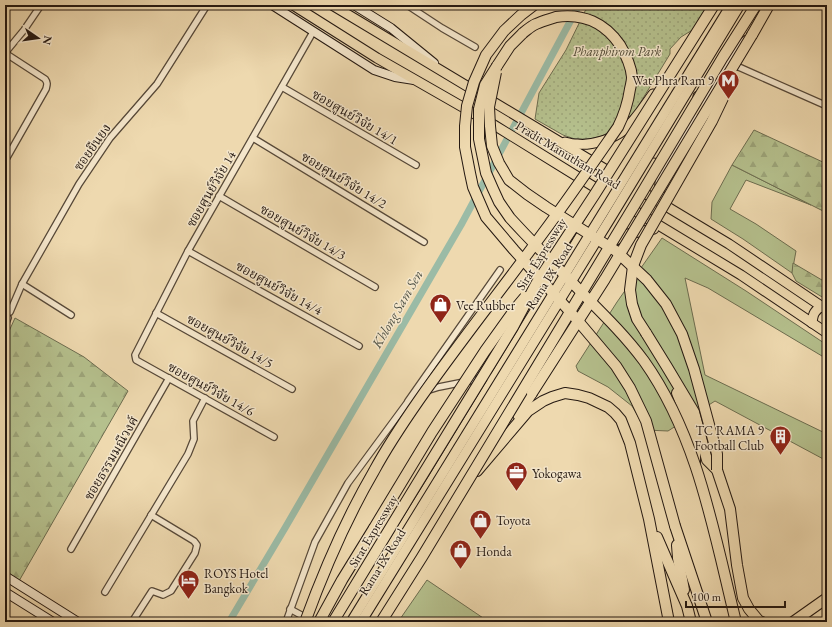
<svg xmlns="http://www.w3.org/2000/svg" width="832" height="627" viewBox="0 0 832 627" font-family="'EB Garamond','Noto Serif Thai',serif">
<defs>
<pattern id="forest-firs" width="22" height="20" patternUnits="userSpaceOnUse"><rect width="22" height="20" fill="#b5c08d"/><path d="M5 1l3.5 6h-7zM16 11l3.5 6h-7z" fill="#9ca479"/></pattern>
<pattern id="park-dots" width="8" height="8" patternUnits="userSpaceOnUse"><rect width="8" height="8" fill="#b5c08d"/><path d="M2 2h.1M6 6h.1" fill="none" stroke="#9ca479" stroke-width="1.8" stroke-linecap="round"/></pattern>
</defs>
<rect width="100%" height="100%" fill="#eed9af"/>
<filter id="stains"><feTurbulence type="fractalNoise" baseFrequency=".005" numOctaves="4"/><feColorMatrix values="0 0 0 0 .2 0 0 0 0 .09 0 0 0 0 .02 0 0 0 .5 -.17"/></filter>
<radialGradient id="worn" r=".72"><stop offset=".6" stop-color="#630" stop-opacity="0"/><stop offset="1" stop-color="#630" stop-opacity=".3"/></radialGradient>
<g fill="#b5c08d" stroke="#6c6c4f">
<polygon points="732,165 811,205 746,180 730,209 756,224 796,251 792,273 743,239 711,219 712,202"/>
<polygon points="662,238 746,291 827,345 827,359 708,288 685,278 705,375 827,434 827,461 715,401 668,431 646,430 632,406 608,387 578,371 576,366 617,302"/>
<polygon points="427,580 489,622 398,622"/>
</g>
<g fill="url(#forest-firs)" stroke="#6c6c4f">
<polygon points="754,130 827,164 827,213 732,165"/>
<polygon points="793,263 827,283 827,300 796,281 792,273"/>
<polygon points="15,318 84,357 128,391 19,581 5,572 5,340"/>
</g>
<polygon fill="url(#park-dots)" stroke="#6c6c4f" points="588,5 712,5 694,29 681,37 670,49 670,54 634,113 611,131 602,136 590,139 575,139 563,135 535,119 539,93 566,50"/>
<g fill="none" stroke-linecap="round" stroke-linejoin="round">
<polyline stroke="#9bbba6" stroke-width="7" points="229,622 285,528 461,225 579,5"/>
<defs>
<g id="street">
<polyline points="407,5 442,28 475,47"/>
<path d="M5 53 45 79C48 83 47 85 46 89L5 161"/>
<polyline points="5,53 24,30 41,5"/>
<polyline points="732,64 827,106"/>
<polyline points="282,87 416,165"/>
<polyline points="253,138 424,242"/>
<polyline points="219,196 375,287"/>
<polyline points="188,251 359,346"/>
<polyline points="22,284 71,315"/>
<polyline points="10,312 22,284 79,184 110,138 157,84 207,5"/>
<polyline points="156,313 292,389"/>
<polyline points="5,325 8,318"/>
<polyline points="408,401 500,270"/>
<polyline points="274,437 136,360 135,355 188,251 313,32"/>
<polyline points="71,549 169,378"/>
<polyline points="105,592 188,454 194,439 193,421 205,398"/>
<polyline points="290,609 314,622"/>
<polyline points="132,622 152,591 163,595 171,591 195,553 197,545 194,541 151,515"/>
<polyline points="286,622 315,542 348,483 407,403 423,392 439,387 494,376"/>
</g>
<g id="secondary">
<polyline points="272,5 374,70 395,77 414,80"/>
<polyline points="354,5 391,28 434,63"/>
<path d="M668 207C657 193 658 189 661 173L727 62 735 51 746 40"/>
<polyline points="5,576 78,622"/>
<polyline points="5,592 53,622"/>
</g>
<g id="primary">
<polyline points="293,5 377,58 494,125 604,193"/>
<polyline points="332,5 615,175"/>
<polyline points="698,111 698,96"/>
<path d="M565 142C569 143 573 144 577 144 591 146 613 139 624 130 636 120 644 106 653 94"/>
<polyline points="636,188 729,244 827,310"/>
<polyline points="627,206 741,275 827,333"/>
<polyline points="610,243 628,234 654,229"/>
<path d="M812 323C813 314 814 311 822 306"/>
<polyline points="344,622 433,478 670,89 722,5"/>
<polyline points="372,622 654,163"/>
</g>
<g id="highway">
<polyline points="752,35 769,5"/>
<polyline points="497,66 510,46 523,33"/>
<polyline points="646,333 667,367 694,412 707,460 717,470 730,509 737,565 743,598 749,609 759,621 762,622"/>
<polyline points="677,393 695,439 695,463"/>
<polyline points="518,415 532,393"/>
<polyline points="479,448 489,443 494,439"/>
<polyline points="477,471 528,411 543,401 552,397 565,393 578,395 589,398 608,407 615,413 621,420 630,443 649,519 669,622"/>
<polyline points="675,526 707,622"/>
<polyline points="657,537 687,606 691,622"/>
<polyline points="677,545 678,558 684,590"/>
<polyline points="319,622 342,580 374,528"/>
<polyline points="793,622 827,598"/>
</g>
</defs>
<use href="#street" stroke="#564838" stroke-width="8"/>
<use href="#secondary" stroke="#241811" stroke-width="10"/>
<use href="#primary" stroke="#241811" stroke-width="11"/>
<use href="#highway" stroke="#241811" stroke-width="12"/>
<use href="#street" stroke="#f4e6cb" stroke-width="5.5"/>
<use href="#secondary" stroke="#f4e6cb" stroke-width="8"/>
<use href="#primary" stroke="#eed9af" stroke-width="9"/>
<use href="#highway" stroke="#eed9af" stroke-width="10"/>
<defs>
<g id="primary-bridge">
<polyline points="351,622 731,5"/>
<polyline points="361,622 610,219 740,5"/>
</g>
<g id="highway-bridge">
<polyline points="534,5 521,15 504,31 486,55 474,82 467,106 465,126 465,147 470,173 473,187 486,217 514,250 573,315 616,366 630,388 646,421 675,526"/>
<path d="M497 66 485 85 479 109V139L486 173 493 189 499 202 510 218 524 233C545 255 566 276 587 298 607 318 627 338 644 361 698 437 714 533 736 622"/>
<polyline points="496,72 489,107 490,126 492,146 499,163 509,180 527,194 546,207 616,251 647,280 666,304 682,334 694,369 717,454 717,470"/>
<polyline points="646,333 637,319 632,304 630,290 633,266 641,245 712,121 734,75"/>
<polyline points="532,393 605,279 752,35"/>
<polyline points="374,528 432,432 485,351 515,309 525,297"/>
<path d="M305 622C324 570 346 519 374 471 387 447 403 423 419 400 459 343 502 289 543 233 569 198 593 163 618 127 624 115 628 103 630 89 631 85 632 81 632 77 631 66 626 55 620 45 605 23 583 13 556 17 550 19 542 21 536 24 531 26 527 30 523 33"/>
<polyline points="333,622 409,497 513,327 536,284 595,194 714,5"/>
<polyline points="381,622 422,557 637,201 723,57 756,5"/>
</g>
</defs>
<use href="#primary-bridge" stroke="#241811" stroke-width="11" stroke-linecap="butt"/>
<use href="#highway-bridge" stroke="#241811" stroke-width="12" stroke-linecap="butt"/>
<use href="#primary-bridge" stroke="#eed9af" stroke-width="9"/>
<use href="#highway-bridge" stroke="#eed9af" stroke-width="10"/>
</g>
<defs>
<symbol id="metro-pin" viewBox="-11 -11 22 30"><path d="M0 17L-7.5 6A9.5 9.5 0 1 1 7.5 6Z" fill="#8f2418" stroke="#f4e6cb"/><path d="M-5.5 5V-5H-3L0 0L3-5H5.5V5H3V-.5L0 4L-3-.5V5Z" fill="#fff"/></symbol>
<symbol id="shop-pin" viewBox="-11 -11 22 30"><path d="M0 17L-7.5 6A9.5 9.5 0 1 1 7.5 6Z" fill="#8f2418" stroke="#f4e6cb"/><path d="M-5-2.5h2.3a2.7 3.5 0 0 1 5.4 0H5L5.5 6h-11ZM-1.5-2.5h3a1.5 2.3 0 0 0-3 0Z" fill="#fff"/></symbol>
<symbol id="building-pin" viewBox="-11 -11 22 30"><path d="M0 17L-7.5 6A9.5 9.5 0 1 1 7.5 6Z" fill="#8f2418" stroke="#f4e6cb"/><path d="M-4-6H4V6H1V3H-1V6H-4ZM-2.5-4.3h1.7v1.8h-1.7ZM.8-4.3h1.7v1.8H.8ZM-2.5-1h1.7V.8h-1.7ZM.8-1h1.7V.8H.8Z" fill="#fff"/></symbol>
<symbol id="office-pin" viewBox="-11 -11 22 30"><path d="M0 17L-7.5 6A9.5 9.5 0 1 1 7.5 6Z" fill="#8f2418" stroke="#f4e6cb"/><path d="M-6-3h4V-5.5h4V-3h4V5H-6ZM-1-4.5V-3h2v-1.5ZM-6 0V1H6V0Z" fill="#fff"/></symbol>
<symbol id="hotel-pin" viewBox="-11 -11 22 30"><path d="M0 17L-7.5 6A9.5 9.5 0 1 1 7.5 6Z" fill="#8f2418" stroke="#f4e6cb"/><path d="M-6-4.5h1.5V1H6V5H4.5V3h-9V5H-6ZM-4 0a1.8 1.8 0 1 1 3.6 0ZM.5 0V-2.5h3Q6-2.5 6 0Z" fill="#fff"/></symbol>
</defs>
<g fill-rule="evenodd">
<use href="#metro-pin" x="716" y="68" width="25" height="34"/>
<use href="#shop-pin" x="428" y="292" width="25" height="34"/>
<use href="#building-pin" x="768" y="424" width="25" height="34"/>
<use href="#office-pin" x="504" y="460" width="25" height="34"/>
<use href="#shop-pin" x="468" y="508" width="25" height="34"/>
<use href="#shop-pin" x="448" y="538" width="25" height="34"/>
<use href="#hotel-pin" x="176" y="568" width="25" height="34"/>
</g>
<g text-anchor="middle" dominant-baseline="central" stroke-width="3" stroke-linejoin="round" paint-order="stroke">
<g font-size="13" font-style="italic" fill="#504a36" stroke="#f4e6cb">
<text x="617" y="51">Phanphirom Park</text>
</g>
<g font-size="13" fill="#241811" stroke="#f4e6cb" text-anchor="start">
<text x="714" y="80" text-anchor="end">Wat Phra Ram 9</text>
<text x="456" y="305">Vee Rubber</text>
<text x="764" y="430" text-anchor="end">TC RAMA 9<tspan x="764" dy="15">Football Club</tspan></text>
<text x="532" y="473">Yokogawa</text>
<text x="496" y="520">Toyota</text>
<text x="476" y="551">Honda</text>
<text x="204" y="573">ROYS Hotel<tspan x="204" dy="15">Bangkok</tspan></text>
</g>
<g font-size="13" fill="#241811" stroke="#f4e6cb">
<text transform="translate(355 117) rotate(30)">ซอยศูนย์วิจัย 14/1</text>
<text transform="translate(92 147) rotate(-55)">ซอยยืนยง</text>
<text transform="translate(568 155) rotate(31)">Pradit Manutham Road</text>
<text transform="translate(344 180) rotate(31)">ซอยศูนย์วิจัย 14/2</text>
<text transform="translate(211 189) rotate(-60)">ซอยศูนย์วิจัย 14</text>
<text transform="translate(303 232) rotate(30)">ซอยศูนย์วิจัย 14/3</text>
<text transform="translate(541 254) rotate(-58)">Sirat Expressway</text>
<text transform="translate(549 276) rotate(-58)">Rama IX Road</text>
<text transform="translate(279 288) rotate(29)">ซอยศูนย์วิจัย 14/4</text>
<text transform="translate(230 341) rotate(29)">ซอยศูนย์วิจัย 14/5</text>
<text transform="translate(211 389) rotate(29)">ซอยศูนย์วิจัย 14/6</text>
<text transform="translate(111 458) rotate(-60)">ซอยธรรมมณีวงศ์</text>
<text transform="translate(373 531) rotate(-59)">Sirat Expressway</text>
<text transform="translate(382 562) rotate(-58)">Rama IX Road</text>
</g>
<g font-size="14" font-style="italic" fill="#4e5145" stroke="#f4e6cb">
<text transform="translate(397 309) rotate(-60)">Khlong Sam Sen</text>
</g>
</g>
<rect width="832" height="627" fill="none" stroke="#eed9af" stroke-width="20"/>
<rect x="6" y="6" width="820" height="615" fill="none" stroke="#241811" stroke-width="2"/>
<rect x="10" y="10" width="812" height="607" fill="none" stroke="#241811"/>
<g transform="translate(38 38) rotate(103)" stroke="#f4e6cb" stroke-width="3" paint-order="stroke">
<path d="M0-3L7 15L0 10L-7 15Z" fill="#241811"/>
<text y="-6" font-size="11" font-weight="bold" text-anchor="middle" fill="#241811">N</text>
</g>
<path d="M686 601v6h99v-6" fill="none" stroke="#241811" stroke-width="2"/>
<text x="692" y="601" font-size="12" fill="#241811" stroke="#f4e6cb" stroke-width="3" paint-order="stroke">100 m</text>
<rect width="100%" height="100%" filter="url(#stains)"/>
<rect width="100%" height="100%" fill="url(#worn)"/>
</svg>
